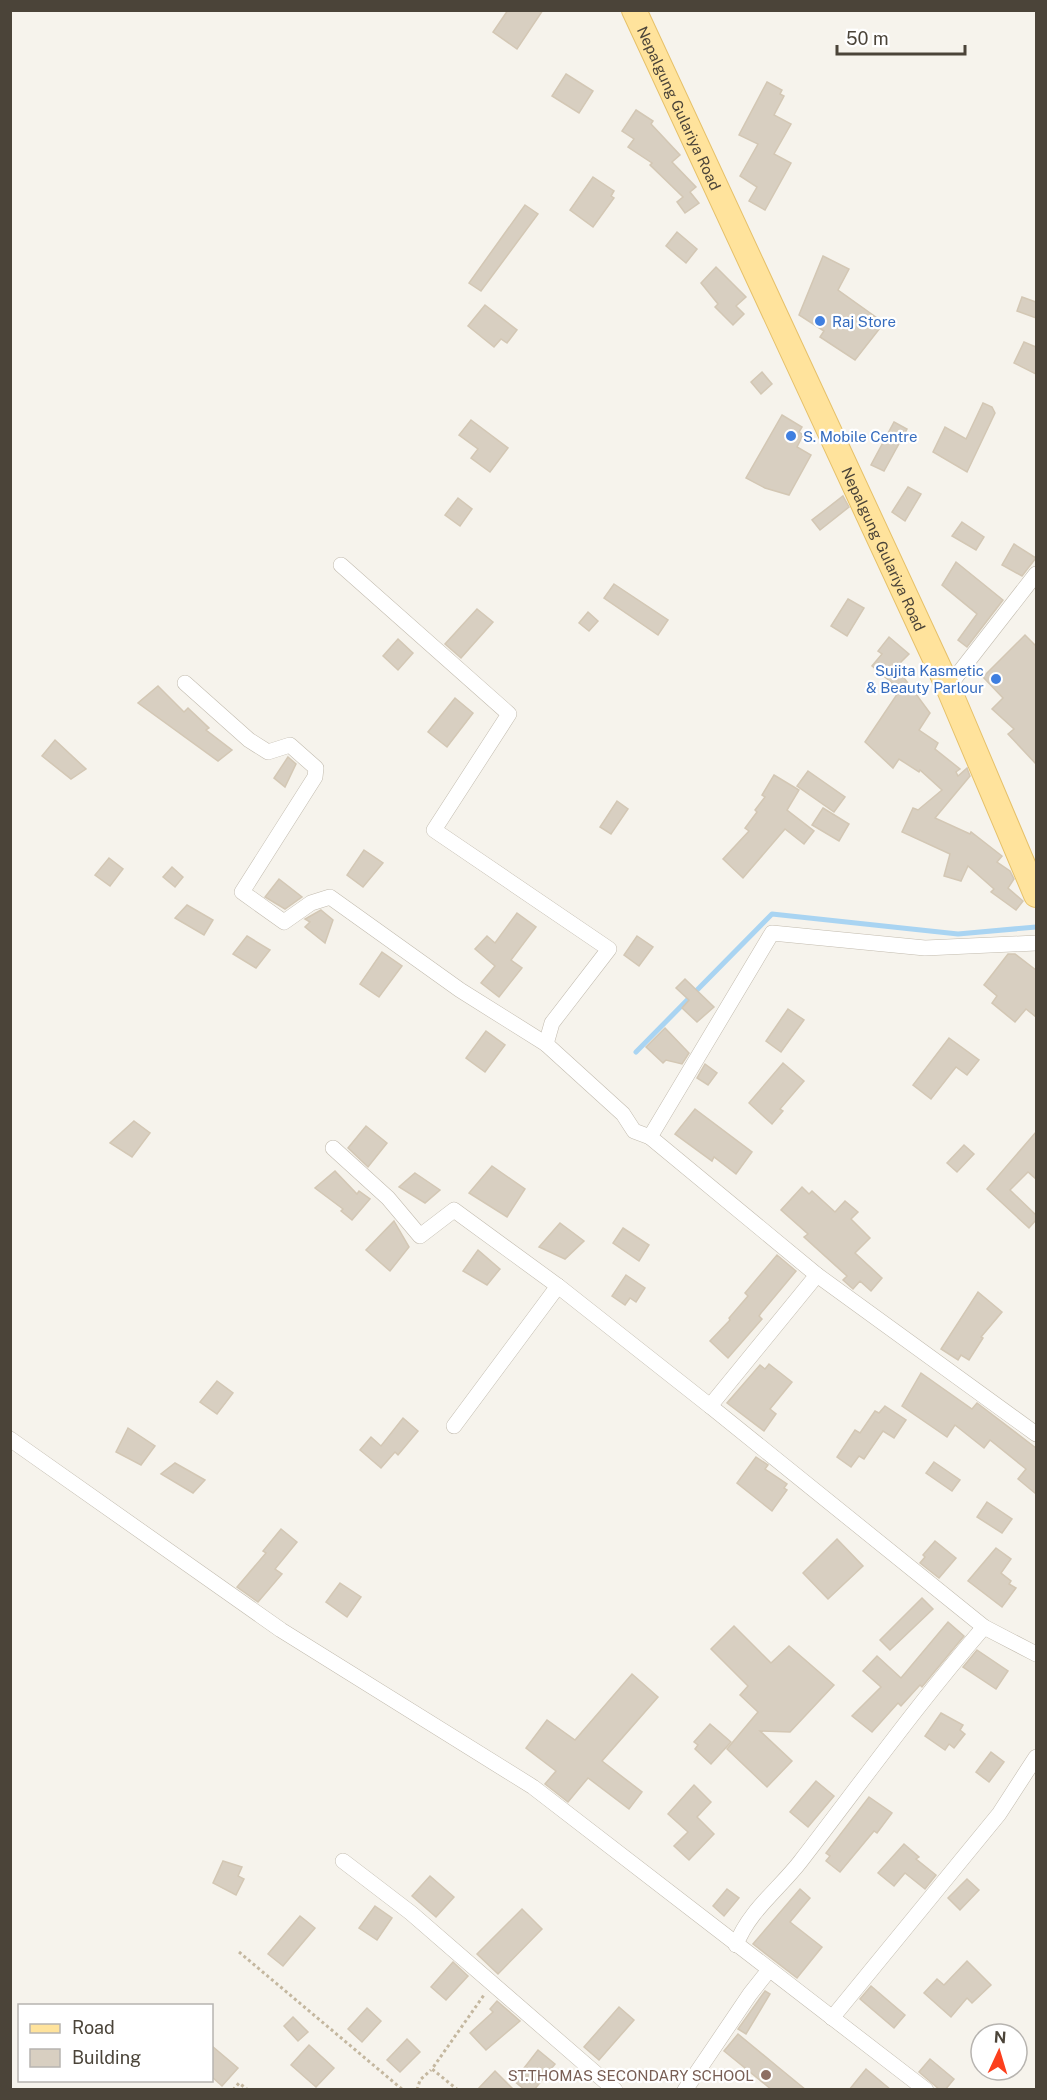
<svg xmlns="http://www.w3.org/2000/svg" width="1047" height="2100" viewBox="0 0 1047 2100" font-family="'Public Sans',sans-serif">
<rect width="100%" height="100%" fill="#f6f3ec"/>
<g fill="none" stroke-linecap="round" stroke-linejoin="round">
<polyline stroke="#a9d4f2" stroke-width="5" points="636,1052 772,914 958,934 1036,927"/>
</g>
<g fill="#d8cfc1" stroke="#d3c7b4" stroke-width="1.5">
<polygon points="508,10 543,10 517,49 493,32"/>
<polygon points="566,74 593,91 579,113 552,96"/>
<polygon points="767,82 782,90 780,94 784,96 774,115 791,124 774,154 791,163 765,210 749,201 757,187 740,176 758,144 739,135"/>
<polygon points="636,110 653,121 651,124 680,155 672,162 696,187 690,192 699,203 685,213 677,202 683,197 650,165 652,163 628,147 634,139 622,131"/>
<polygon points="593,177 614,191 611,196 614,198 593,227 570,210"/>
<polygon points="525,205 538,214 481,291 469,283"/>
<polygon points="677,232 697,249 686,263 666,246"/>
<polygon points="823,256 849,269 838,290 884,323 855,360 820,337 824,331 799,315"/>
<polygon points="716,267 746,297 736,306 744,314 733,325 715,307 718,304 701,283"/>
<polygon points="1022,297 1036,302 1036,318 1017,311"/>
<polygon points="485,305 517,330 507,343 501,339 494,347 468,326"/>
<polygon points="1024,342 1036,347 1036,374 1014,363"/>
<polygon points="762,372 772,384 761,394 751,382"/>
<polygon points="983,403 992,407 995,413 967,472 933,452 945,427 966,439"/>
<polygon points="782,415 802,427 799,432 803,435 797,447 811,455 789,495 765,488 746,478"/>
<polygon points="471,420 508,448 490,472 471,458 478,449 459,435"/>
<polygon points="894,422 907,429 884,471 871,465"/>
<polygon points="908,487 921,494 905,521 892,512"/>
<polygon points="843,496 849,507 820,530 812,520"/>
<polygon points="458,498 472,509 460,526 445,515"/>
<polygon points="962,522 984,537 976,550 952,536"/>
<polygon points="1014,544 1036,558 1022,576 1002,565"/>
<polygon points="956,562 1003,600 967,647 958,640 977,614 942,585"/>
<polygon points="614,584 668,620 658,635 604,598"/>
<polygon points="848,599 864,608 847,636 831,626"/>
<polygon points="477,609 493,622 461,658 445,644"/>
<polygon points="588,612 598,621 589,631 579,623"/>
<polygon points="1025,635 1036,646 1036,764 1008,734 1014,729 992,709 1003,698 983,677"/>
<polygon points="889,637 909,654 896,667 930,713 919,730 938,743 935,749 960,769 956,772 958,776 967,768 970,776 935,818 970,834 971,832 1002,856 997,862 1010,871 1014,879 1008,888 1023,901 1016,910 991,892 994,889 968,866 961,881 944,876 950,854 902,832 913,808 918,810 942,790 920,770 919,772 899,759 893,768 865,742 900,690 872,666 882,654 878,651"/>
<polygon points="398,639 413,653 398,670 383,656"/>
<polygon points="158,686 184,712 188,708 209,728 206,730 232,750 218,761 138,703"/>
<polygon points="455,698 473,713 447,747 428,732"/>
<polygon points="55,740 86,769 71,779 42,756"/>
<polygon points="288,757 296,764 285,787 274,778"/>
<polygon points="808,771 845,797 834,812 797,786"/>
<polygon points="774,775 799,790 787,810 814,831 804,844 785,829 743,878 723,859 749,831 745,828 757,812 755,810 765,797 762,795"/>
<polygon points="617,801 628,809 611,834 600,827"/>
<polygon points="823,808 849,824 839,841 812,825"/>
<polygon points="364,850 383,863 363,887 347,875"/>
<polygon points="109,858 123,869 110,886 95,875"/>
<polygon points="172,867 183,877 175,887 163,877"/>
<polygon points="279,879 302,897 285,909 265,897"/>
<polygon points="187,905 213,920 204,935 175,918"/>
<polygon points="321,910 333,920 325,943 305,927 310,922 305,919"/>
<polygon points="517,913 536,927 511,960 522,968 499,997 481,983 495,966 475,949 487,936 495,943"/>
<polygon points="247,936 270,950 256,968 233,954"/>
<polygon points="637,936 653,947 639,966 624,955"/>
<polygon points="382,952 402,966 379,997 360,984"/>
<polygon points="1008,954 1015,954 1036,970 1036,1017 1026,1009 1015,1022 992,1003 997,996 984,985"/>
<polygon points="685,979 714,1007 697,1022 682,1008 689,1000 676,988"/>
<polygon points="788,1009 804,1020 781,1052 766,1041"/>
<polygon points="665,1028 689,1053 682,1064 666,1060 663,1063 646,1047"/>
<polygon points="486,1031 505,1045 485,1072 466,1058"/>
<polygon points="949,1038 979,1060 967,1075 956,1067 931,1099 913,1085"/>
<polygon points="783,1063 804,1081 780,1109 783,1111 772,1124 749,1103"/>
<polygon points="705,1064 717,1073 708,1085 697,1078"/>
<polygon points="695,1109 752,1152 736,1174 714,1157 712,1161 675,1134"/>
<polygon points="134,1121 150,1133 132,1157 110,1143"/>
<polygon points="366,1126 387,1143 368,1167 348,1148"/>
<polygon points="1036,1132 1036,1179 1028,1172 1010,1190 1036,1215 1036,1220 1029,1228 987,1189"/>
<polygon points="964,1145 974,1154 957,1172 947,1163"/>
<polygon points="492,1166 525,1189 507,1217 469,1193"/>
<polygon points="335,1171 357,1194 359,1191 370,1199 352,1220 341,1211 343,1209 315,1188"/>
<polygon points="415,1173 440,1190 425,1203 399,1187"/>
<polygon points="802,1187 809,1194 812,1191 835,1212 845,1201 858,1212 851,1219 870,1238 855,1253 882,1278 871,1291 860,1281 853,1289 843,1280 847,1276 804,1237 808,1234 781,1210"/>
<polygon points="394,1221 409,1247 390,1271 366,1250"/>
<polygon points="560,1223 584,1241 565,1259 539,1247"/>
<polygon points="623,1228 649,1245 639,1261 613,1243"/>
<polygon points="478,1250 500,1269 487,1285 463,1271"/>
<polygon points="777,1255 796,1271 761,1313 759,1316 762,1319 728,1358 710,1341 730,1320 729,1318 748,1296 745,1293"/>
<polygon points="626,1275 645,1288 636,1302 630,1298 625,1305 612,1296"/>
<polygon points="978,1292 1002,1312 981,1337 983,1338 969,1360 961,1355 958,1360 941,1349"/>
<polygon points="769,1364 792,1382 770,1409 776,1414 764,1431 727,1403 760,1365 765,1369"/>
<polygon points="921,1373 972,1409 977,1403 1036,1448 1036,1494 1018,1479 1026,1469 990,1440 984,1448 955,1425 947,1437 902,1406"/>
<polygon points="217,1381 233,1393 217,1414 200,1402"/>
<polygon points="885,1406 906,1420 894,1438 883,1431 864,1459 859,1456 851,1467 837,1457 855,1430 860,1433 875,1411 879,1413"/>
<polygon points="403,1418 418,1431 398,1455 395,1452 381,1468 360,1450 371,1437 381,1446"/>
<polygon points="128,1428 155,1446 141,1465 116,1452"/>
<polygon points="756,1457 768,1465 765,1469 787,1484 784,1488 787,1490 772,1511 737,1483"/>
<polygon points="934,1462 960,1480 952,1491 926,1473"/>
<polygon points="175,1463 205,1480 193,1493 161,1474"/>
<polygon points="987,1502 1012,1519 1002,1533 977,1517"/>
<polygon points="281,1529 297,1542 275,1569 282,1574 258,1602 237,1587 266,1553 263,1551"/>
<polygon points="837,1539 863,1566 828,1599 803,1573"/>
<polygon points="935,1541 956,1558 939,1578 920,1563 925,1557 923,1555"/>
<polygon points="996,1548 1011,1559 1001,1573 1011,1581 1009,1584 1016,1588 1002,1607 968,1581"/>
<polygon points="340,1583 361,1597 347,1617 326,1602"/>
<polygon points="922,1598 933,1609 890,1650 880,1640"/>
<polygon points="948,1622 964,1636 922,1687 920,1685 901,1706 898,1703 872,1732 852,1716 881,1687 863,1671 877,1656 901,1678"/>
<polygon points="734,1626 771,1663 789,1646 834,1685 790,1732 760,1731 792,1761 767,1787 727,1749 758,1712 740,1695 748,1686 711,1649"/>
<polygon points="977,1650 1008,1671 996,1689 963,1667"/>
<polygon points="632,1674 658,1697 602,1761 642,1792 629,1809 588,1778 568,1802 545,1784 556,1771 526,1748 547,1720 575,1740"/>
<polygon points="941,1713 963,1725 960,1730 965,1734 954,1748 949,1744 945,1750 925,1736"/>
<polygon points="710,1724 731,1742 711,1764 695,1749 698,1745 694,1742"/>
<polygon points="991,1752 1004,1762 989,1782 976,1772"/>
<polygon points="816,1781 834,1796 808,1827 790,1812"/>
<polygon points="694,1785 711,1802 697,1817 714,1834 689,1860 674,1846 688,1832 668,1814"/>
<polygon points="869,1797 892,1813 877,1833 874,1831 840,1872 826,1861 830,1856 826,1853"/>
<polygon points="904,1844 919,1857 916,1859 936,1875 925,1889 905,1873 894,1886 878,1873"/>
<polygon points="223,1861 242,1867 238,1876 244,1879 236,1895 213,1883"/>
<polygon points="430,1876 454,1897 436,1917 412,1896"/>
<polygon points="967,1879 979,1890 960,1910 948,1898"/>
<polygon points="727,1889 739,1898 724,1916 713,1906"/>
<polygon points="800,1889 810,1898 790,1922 822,1947 797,1978 753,1944"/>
<polygon points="375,1906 392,1918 377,1940 359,1928"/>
<polygon points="522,1909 542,1929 498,1974 477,1954"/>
<polygon points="300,1916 315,1928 283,1966 268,1954"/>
<polygon points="967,1961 991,1985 972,2003 967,1998 951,2017 924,1993 937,1979 944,1985"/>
<polygon points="453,1962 468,1976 446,2000 431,1987"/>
<polygon points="871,1986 905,2015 894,2028 860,1999"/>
<polygon points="765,1991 770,1994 746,2034 738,2029"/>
<polygon points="497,2001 520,2021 486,2050 470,2033 493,2012 490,2009"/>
<polygon points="619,2007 634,2020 599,2060 584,2047"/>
<polygon points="367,2008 381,2021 362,2042 348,2029"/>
<polygon points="293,2017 308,2032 298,2041 284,2026"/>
<polygon points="738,2034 778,2067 806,2090 772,2090 724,2051"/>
<polygon points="407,2039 420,2052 400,2072 387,2060"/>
<polygon points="309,2045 334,2068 316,2087 291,2065"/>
<polygon points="212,2046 238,2068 222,2086 212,2077"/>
<polygon points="538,2050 555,2064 534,2090 525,2090 514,2081"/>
<polygon points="930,2059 954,2079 945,2090 940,2090 919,2072"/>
<polygon points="866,2069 891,2090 849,2090"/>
<polygon points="495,2071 514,2090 477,2090"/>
</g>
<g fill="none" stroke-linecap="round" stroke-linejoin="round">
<defs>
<g id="street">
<polyline points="341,565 509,714 434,830 609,949 552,1023 546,1044"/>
<polyline points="185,683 249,740 268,752 290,745 316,768 315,777 242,892 284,922 311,903 330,897 460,990 546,1044 623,1114 634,1131 650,1137"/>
<polyline points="948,687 1036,574"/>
<polyline points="1036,943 925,948 772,933 650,1137 817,1275 710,1406 984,1627 1036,1654"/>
<polyline points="333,1148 388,1198 420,1236 454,1210 558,1286 710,1406"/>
<polyline points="817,1275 1036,1434"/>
<polyline points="454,1426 558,1286"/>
<polyline points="10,1439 281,1630 533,1787 926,2090"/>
<polyline points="343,1861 411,1913 615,2090"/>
<path d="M736 1945C748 1912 779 1889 800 1862 861 1783 919 1702 984 1627"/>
<polyline points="832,2018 999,1814 1036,1757"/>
<polyline points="685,2090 750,1994 769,1970"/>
</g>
<g id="primary">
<path id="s1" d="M634 10 948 687 1036 895"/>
</g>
</defs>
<use href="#street" stroke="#c2bbae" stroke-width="16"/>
<use href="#primary" stroke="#e6c16a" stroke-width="26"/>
<g stroke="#c4b79f" stroke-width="3" stroke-dasharray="3 3" stroke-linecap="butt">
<polyline points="239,1952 403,2090"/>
<polyline points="233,2090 239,2083 248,2090"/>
<polyline points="417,2090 420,2080 431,2070"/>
<polyline points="458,2090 432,2069 484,1995"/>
</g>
<use href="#street" stroke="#fff" stroke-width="15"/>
<use href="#primary" stroke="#ffe39c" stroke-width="24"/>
</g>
<g fill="#3f7fe0" stroke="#fff" stroke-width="2">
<circle cx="820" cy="321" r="6"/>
<circle cx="791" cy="436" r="6"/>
<circle cx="996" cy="679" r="6"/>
</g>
<circle fill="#8d6e63" stroke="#fff" stroke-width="2" cx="766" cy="2075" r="6"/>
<g text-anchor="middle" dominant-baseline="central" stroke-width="4.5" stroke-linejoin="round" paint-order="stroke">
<g font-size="15" fill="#4b4439" stroke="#fff">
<text stroke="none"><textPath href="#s1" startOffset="108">Nepalgung Gulariya Road</textPath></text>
<text stroke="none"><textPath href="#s1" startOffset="594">Nepalgung Gulariya Road</textPath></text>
</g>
<g font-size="15" fill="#366cbe" stroke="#fff" text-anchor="start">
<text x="832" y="321">Raj Store</text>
<text x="803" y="436">S. Mobile Centre</text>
<text x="984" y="670" text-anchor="end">Sujita Kasmetic<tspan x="984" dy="17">&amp; Beauty Parlour</tspan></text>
</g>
<g font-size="15" fill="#785e54" stroke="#fff" text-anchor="end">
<text x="754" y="2075">ST.THOMAS SECONDARY SCHOOL</text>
</g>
</g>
<rect width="1047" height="2100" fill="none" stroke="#4b4439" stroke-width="24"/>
<rect x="18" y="2004" width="195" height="78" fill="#ffffff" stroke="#b7b4b0" stroke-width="1.5"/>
<rect x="30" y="2024" width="30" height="9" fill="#ffe39c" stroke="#b7b4b0" stroke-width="1.5"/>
<text x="72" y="2034" font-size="18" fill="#4b4439">Road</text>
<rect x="30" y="2049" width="30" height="18" fill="#d8cfc1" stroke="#b7b4b0" stroke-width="1.5"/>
<text x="72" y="2064" font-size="18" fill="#4b4439">Building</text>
<g transform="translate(999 2052) rotate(4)"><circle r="28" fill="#ffffff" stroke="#b7b4b0" stroke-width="1.5"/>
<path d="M0-4.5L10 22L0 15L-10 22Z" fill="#fc3f1d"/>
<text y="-9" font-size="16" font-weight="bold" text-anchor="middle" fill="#4b4439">N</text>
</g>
<path d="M837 45v9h128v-9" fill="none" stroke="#4b4439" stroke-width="3"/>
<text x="846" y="45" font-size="18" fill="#4b4439" stroke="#ffffff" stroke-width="4.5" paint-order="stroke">50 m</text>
</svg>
